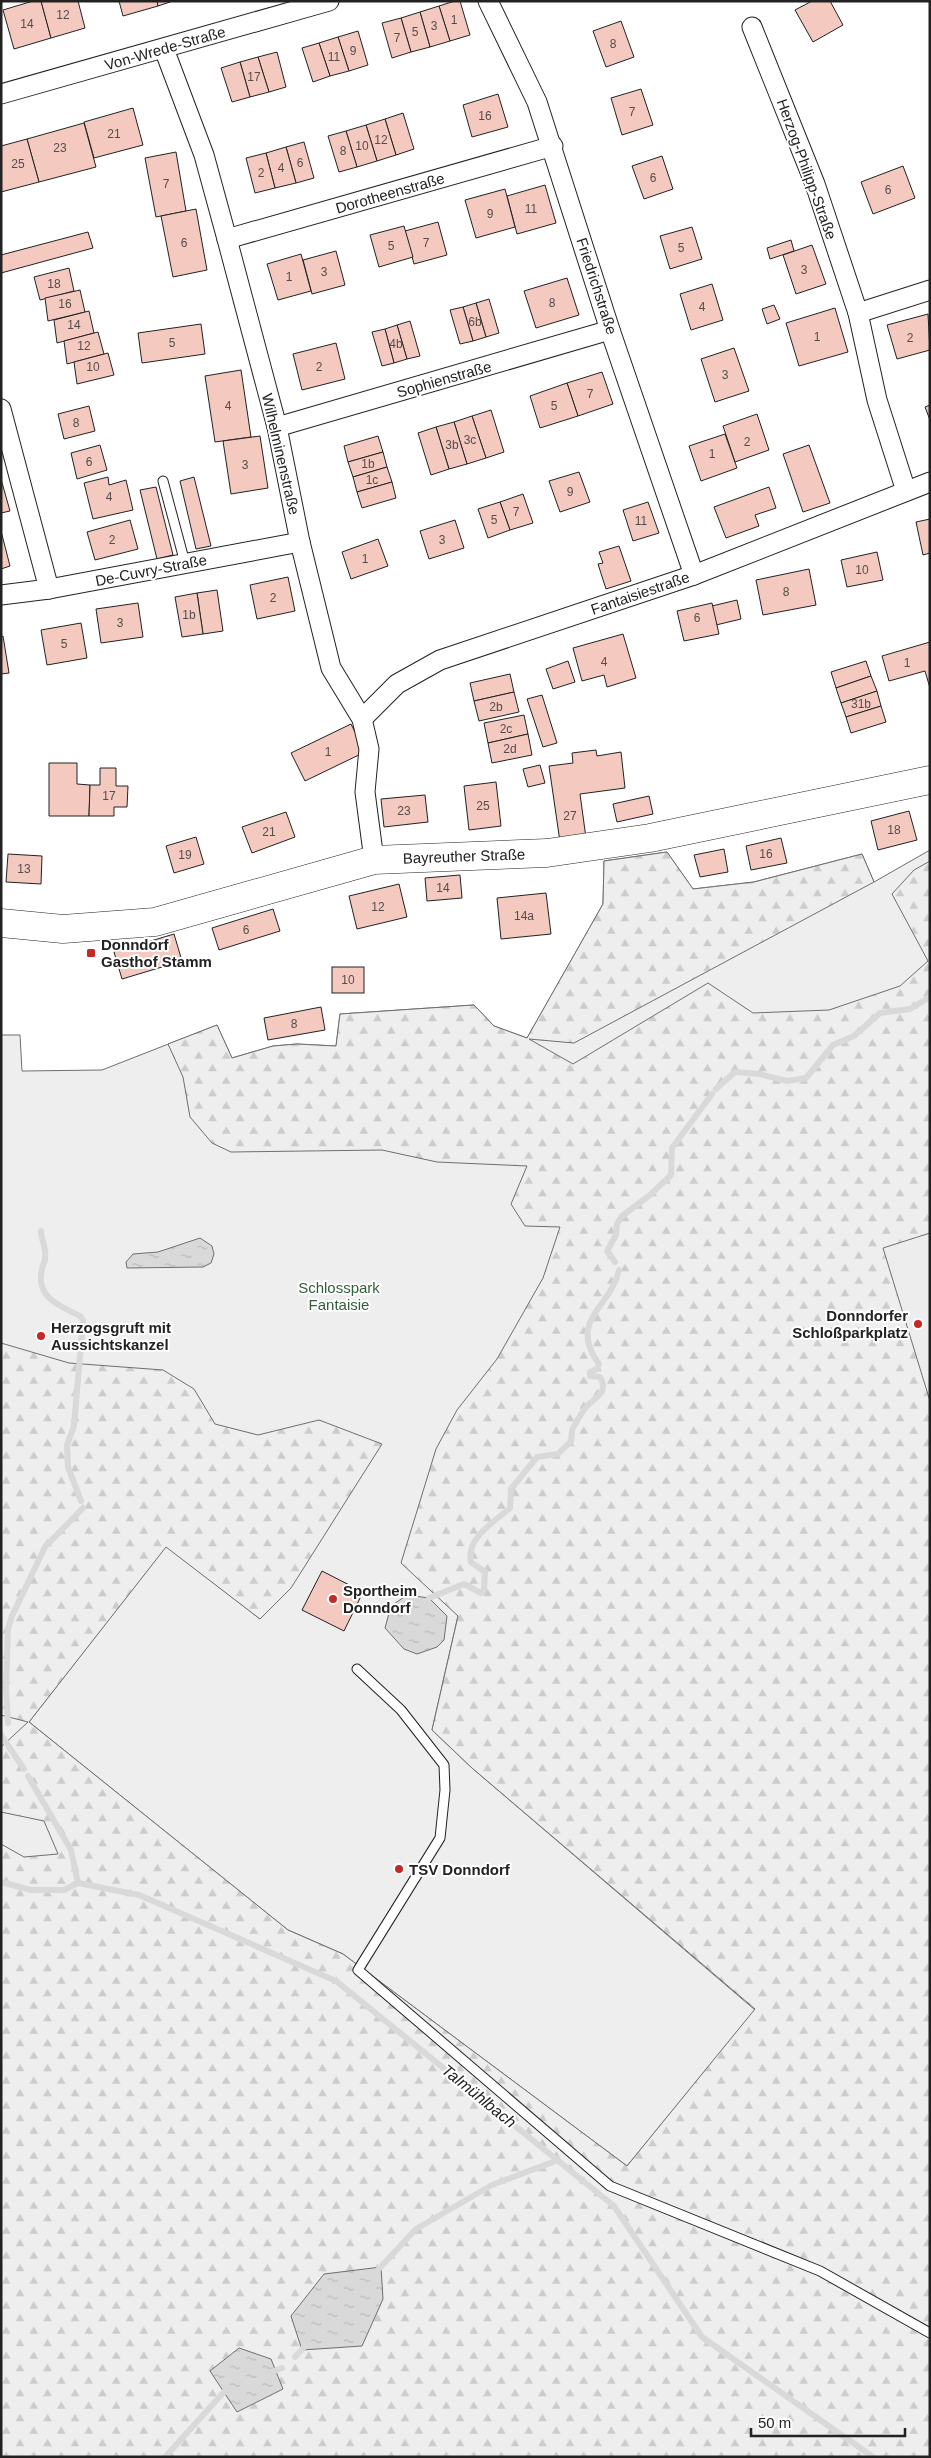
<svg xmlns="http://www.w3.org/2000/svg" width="931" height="2458" viewBox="0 0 931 2458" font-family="Arial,sans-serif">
<defs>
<pattern id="forest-firs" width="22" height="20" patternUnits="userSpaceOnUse" patternTransform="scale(1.25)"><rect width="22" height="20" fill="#eee"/><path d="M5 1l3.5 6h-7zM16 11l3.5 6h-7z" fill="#ccc"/></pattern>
<pattern id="water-ripples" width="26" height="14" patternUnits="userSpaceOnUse" patternTransform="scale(1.25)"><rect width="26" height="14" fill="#d9d9d9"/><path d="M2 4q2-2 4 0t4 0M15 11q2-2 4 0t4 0" fill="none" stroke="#bababa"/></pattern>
</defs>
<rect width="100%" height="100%" fill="#fff"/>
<polygon fill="#eee" stroke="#6f6f6f" points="930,850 930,1230 458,1616 432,1730 472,1768 755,2010 627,2166 343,1954 288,1930 29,1722 166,1546 260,1619 164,1509 26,1683 28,1724 94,1873 1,1887 1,1035 20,1035 22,1071 102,1070 217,1025 232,1058 273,1046 297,1044 336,1046 340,1014 474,1005 494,1026 527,1038 603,904 604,861 667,852 693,889 754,882 862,854 874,882"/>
<polygon fill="url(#forest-firs)" stroke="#6f6f6f" points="667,852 693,889 754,882 862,854 874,882 574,1043 529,1039 573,1064 708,983 753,1013 829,1010 900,986 928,961 892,894 914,870 930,861 930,2457 1,2457 1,1844 24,1857 58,1854 44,1821 1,1812 1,1747 28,1722 1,1715 1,1343 69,1363 163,1370 194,1389 215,1424 258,1435 319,1420 382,1444 291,1588 260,1619 166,1547 29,1722 288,1930 343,1954 627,2166 755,2009 472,1768 432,1730 458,1616 401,1563 436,1449 457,1410 497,1359 543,1278 560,1227 525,1226 511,1204 527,1166 437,1162 382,1150 231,1152 212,1143 190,1117 183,1077 168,1044 217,1025 232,1058 273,1046 297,1044 336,1046 340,1014 474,1005 494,1026 527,1038 603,904 604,861"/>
<polygon fill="#ededed" stroke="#6f6f6f" points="930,1233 930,1401 883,1248"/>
<g fill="url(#water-ripples)" stroke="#6f6f6f">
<polygon points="200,1238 212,1246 214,1254 211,1263 203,1267 127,1268 126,1262 133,1254 158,1252"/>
<polygon points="407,1595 429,1598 447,1616 444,1640 437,1647 417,1654 404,1649 385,1628 391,1606"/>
<polygon points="381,2267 383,2299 362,2346 302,2350 291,2316 324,2274"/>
<polygon points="239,2348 271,2359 283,2389 237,2412 210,2371"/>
</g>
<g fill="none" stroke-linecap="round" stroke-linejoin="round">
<g stroke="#d9d9d9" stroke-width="6">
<polyline points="716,1089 735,1072 759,1074 787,1081 806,1078 833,1045 854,1036 880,1013 910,1009 930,997"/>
<path d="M41 1231C41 1240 47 1249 45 1258"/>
<path d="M45 1260C31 1294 54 1303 80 1316L83 1320 74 1426 67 1445 68 1467 81 1501"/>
<polyline points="615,1262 607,1251 616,1235 617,1224 622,1216 650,1195 671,1175 672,1148 712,1094"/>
<path d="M429 1598 464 1584 481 1593 484 1589 485 1572 471 1562C466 1538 493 1523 510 1508L511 1489 537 1457 558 1454 571 1441C572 1436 571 1430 574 1426 578 1419 584 1408 590 1403 599 1396 608 1390 600 1377L590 1376V1372L597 1369 599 1364C567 1320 611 1308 619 1270"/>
<polyline points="8,1723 6,1688 8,1629 12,1616 45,1547 83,1508"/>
<polyline points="1,1735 24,1769"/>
<polyline points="28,1776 71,1850 78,1883"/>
<polyline points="1,1882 31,1890 64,1890 78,1883 139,1895 336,1981 614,2206 702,2337 873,2457"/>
<polyline points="375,2273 416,2229 492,2185 558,2160"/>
<polyline points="295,2357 306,2345"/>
<polyline points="269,2373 282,2368"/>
<polyline points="165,2457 224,2392 230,2389"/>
</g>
</g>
<g fill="#f3c9c0" stroke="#222">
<polygon points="33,1 41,1 51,38 14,49 3,10"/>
<polygon points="41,1 78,1 85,28 51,38"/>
<polygon points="119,1 157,1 158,6 123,16"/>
<polygon points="157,1 173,1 158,6"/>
<polygon points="455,1 460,1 470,35 450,41 439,6"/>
<polygon points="812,1 830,1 843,25 813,42 795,10"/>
<polygon points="439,6 450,41 430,47 420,12"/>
<polygon points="420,12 430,47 411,52 401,18"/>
<polygon points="401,18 411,52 392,58 382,23"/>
<polygon points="621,21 634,57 606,67 593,31"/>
<polygon points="358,31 368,65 349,71 338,37"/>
<polygon points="338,37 349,71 330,76 319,43"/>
<polygon points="319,43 330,76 313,82 302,48"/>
<polygon points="277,52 286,87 269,92 258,57"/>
<polygon points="258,57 269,92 250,97 240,62"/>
<polygon points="240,62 250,97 232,102 221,68"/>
<polygon points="641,89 653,125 622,135 611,98"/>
<polygon points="498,94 508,127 472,137 463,105"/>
<polygon points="133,108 143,145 94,158 84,122"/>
<polygon points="403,113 414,149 396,155 385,119"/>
<polygon points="385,119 396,155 377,161 366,125"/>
<polygon points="84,123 96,167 39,182 27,139"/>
<polygon points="366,125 377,161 357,167 346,131"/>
<polygon points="346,131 357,167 339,172 328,136"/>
<polygon points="27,139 39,182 1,192 1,146"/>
<polygon points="304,142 314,178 296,183 286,147"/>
<polygon points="286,147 296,183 275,188 266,153"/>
<polygon points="176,152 186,211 156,217 145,158"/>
<polygon points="266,153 275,188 255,193 246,158"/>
<polygon points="662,156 673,189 644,199 632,166"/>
<polygon points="903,166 915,198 873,214 861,182"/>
<polygon points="545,185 556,223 517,234 507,196"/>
<polygon points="505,189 515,227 476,238 465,200"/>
<polygon points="196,209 207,270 173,277 161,216"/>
<polygon points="438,222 447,255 414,264 405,231"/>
<polygon points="404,226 413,257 379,267 370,235"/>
<polygon points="692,227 702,259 670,269 660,236"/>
<polygon points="88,232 93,248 1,273 1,255"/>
<polygon points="791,240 794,251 770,259 767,248"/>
<polygon points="812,245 826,284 796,294 783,255"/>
<polygon points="336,251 345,285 312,294 303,260"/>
<polygon points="301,254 311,291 278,300 267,264"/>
<polygon points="69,268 74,291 40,300 34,277"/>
<polygon points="567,278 579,315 536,328 524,291"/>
<polygon points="712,284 723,320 691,330 680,294"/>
<polygon points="80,290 85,312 48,321 45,298"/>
<polygon points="489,299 499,333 486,337 476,303"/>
<polygon points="476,303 486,337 473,341 463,307"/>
<polygon points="774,305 780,319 767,324 762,309"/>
<polygon points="463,307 473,341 460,344 450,310"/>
<polygon points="835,308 848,352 799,366 786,323"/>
<polygon points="89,311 94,333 57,343 54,320"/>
<polygon points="928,314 930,350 897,359 887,325"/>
<polygon points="410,321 420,356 407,359 397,325"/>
<polygon points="201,324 205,354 142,363 138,333"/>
<polygon points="397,325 407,359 394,363 385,329"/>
<polygon points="385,329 394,363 382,366 372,332"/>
<polygon points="98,332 104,354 67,364 64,341"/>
<polygon points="336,343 345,379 302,390 293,354"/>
<polygon points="734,348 749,391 715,402 701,359"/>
<polygon points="108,353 114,375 77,384 74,362"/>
<polygon points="241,370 251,437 215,442 205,376"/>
<polygon points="602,372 613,404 578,416 567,383"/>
<polygon points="567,383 578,416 540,428 530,396"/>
<polygon points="930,405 930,420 925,407"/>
<polygon points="89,406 95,431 64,439 58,414"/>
<polygon points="491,410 504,452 486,458 472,416"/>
<polygon points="757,414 769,450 735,462 723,426"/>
<polygon points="472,416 486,458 467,464 454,422"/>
<polygon points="454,422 467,464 449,469 436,427"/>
<polygon points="436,427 449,469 431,475 418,433"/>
<polygon points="725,434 737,468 701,481 689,446"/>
<polygon points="260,436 268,488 231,494 223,441"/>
<polygon points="378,436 383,452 348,462 344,446"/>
<polygon points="100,445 107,470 77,479 71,453"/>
<polygon points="809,445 830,503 803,512 783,454"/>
<polygon points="383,452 387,467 353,477 348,462"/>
<polygon points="387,467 392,482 357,492 353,477"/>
<polygon points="579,472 590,502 560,512 549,481"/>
<polygon points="108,477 109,485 126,480 133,510 93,519 84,483"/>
<polygon points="194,477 211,546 196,549 180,481"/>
<polygon points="1,479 10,511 1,513"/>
<polygon points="392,482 396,498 362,508 357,492"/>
<polygon points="156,487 173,555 157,559 140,490"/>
<polygon points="769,487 776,508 755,515 759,526 726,538 714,507"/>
<polygon points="523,494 533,523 510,530 500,502"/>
<polygon points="500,502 510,530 488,538 478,509"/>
<polygon points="648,502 659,533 633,541 623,510"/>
<polygon points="930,519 930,553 923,555 916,522"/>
<polygon points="130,520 138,549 95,560 87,532"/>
<polygon points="455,520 464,548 429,559 420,531"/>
<polygon points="1,531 10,566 1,569"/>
<polygon points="378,539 388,566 351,579 342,552"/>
<polygon points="619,546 631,581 606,589 598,564 603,563 599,552"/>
<polygon points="877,552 883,580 847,587 841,560"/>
<polygon points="809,569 816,605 763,615 756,580"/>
<polygon points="288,577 295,611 257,619 250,585"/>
<polygon points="217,590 223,631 203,634 197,593"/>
<polygon points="197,593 203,634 182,637 175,597"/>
<polygon points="737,600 741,619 716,625 712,606"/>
<polygon points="138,603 143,637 101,643 96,609"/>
<polygon points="712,603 719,634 684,641 677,611"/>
<polygon points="81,623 87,658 47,665 41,630"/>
<polygon points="623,634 636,678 607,687 604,675 582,681 573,648"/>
<polygon points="3,636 9,673 1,674 1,637"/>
<polygon points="930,642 930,688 925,671 889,681 882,656"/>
<polygon points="568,661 575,682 553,689 546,669"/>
<polygon points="866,661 871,676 836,688 831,672"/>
<polygon points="510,674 514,692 474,701 470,683"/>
<polygon points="871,676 877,691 841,703 836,688"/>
<polygon points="877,691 881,706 846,717 841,703"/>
<polygon points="514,692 519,712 479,721 474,701"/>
<polygon points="542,695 557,743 543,747 527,699"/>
<polygon points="881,706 886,722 851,733 846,717"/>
<polygon points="524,715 528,734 488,743 484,723"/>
<polygon points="351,724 365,752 305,781 291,753"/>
<polygon points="528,734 532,755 492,763 488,743"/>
<polygon points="596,750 597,756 621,752 625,788 580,794 586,838 560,842 549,766 573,763 572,753"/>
<polygon points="49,763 77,763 77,784 90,785 89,816 49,816"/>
<polygon points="540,765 545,783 528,787 523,769"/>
<polygon points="100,768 116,768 116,786 128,786 127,807 114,807 114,816 89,816 90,785 100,785"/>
<polygon points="496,782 501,826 469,830 464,786"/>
<polygon points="425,795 428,822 384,827 381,799"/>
<polygon points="649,796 653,814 617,822 613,804"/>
<polygon points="909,811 917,840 878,850 871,821"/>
<polygon points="286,812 295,837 252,853 242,827"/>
<polygon points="196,837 204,864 174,873 166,846"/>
<polygon points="781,838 787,863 751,870 746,846"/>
<polygon points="724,849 728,872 700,877 694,855"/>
<polygon points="8,854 42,856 41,884 6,882"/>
<polygon points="460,875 462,898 427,901 425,878"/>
<polygon points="399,884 407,917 357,929 349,896"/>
<polygon points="546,893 551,934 501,939 497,898"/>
<polygon points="273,909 280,931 219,950 212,928"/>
<polygon points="174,934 182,961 122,979 114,952"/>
<rect x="332" y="967" width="32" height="26"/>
<polygon points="321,1007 325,1030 268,1040 264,1018"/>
<polygon points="322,1571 363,1592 344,1631 302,1610"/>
</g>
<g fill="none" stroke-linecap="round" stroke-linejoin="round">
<defs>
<g id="lane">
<polyline points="163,481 185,563"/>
<polyline points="357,1669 401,1710 444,1765 445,1790 440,1838 358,1970 610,2186 820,2271 930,2333"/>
</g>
<g id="street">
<polyline points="488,1 537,102 610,330 694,575"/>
<polyline points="752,27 815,184 858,313 877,400 906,491"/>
<polyline points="164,49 204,155 227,239 277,427 300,542 331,668 362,719 369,749 365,792 374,860"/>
<polyline points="1,94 329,1"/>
<polyline points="227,239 553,146"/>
<polyline points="858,313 930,290"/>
<polyline points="1,409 49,589"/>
<polyline points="277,427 610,330"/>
<polyline points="1,595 49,589 300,542"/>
<polyline points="362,719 397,684 440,660 694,575 930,482"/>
</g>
<polyline id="primary" points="1,923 63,929 155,922 374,860 547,853 650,838 930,780"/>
</defs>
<use href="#lane" stroke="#222" stroke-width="11"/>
<use href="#street" stroke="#222" stroke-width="21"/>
<use href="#primary" stroke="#222" stroke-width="29"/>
<use href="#lane" stroke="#fff" stroke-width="9"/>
<use href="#street" stroke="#fff" stroke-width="19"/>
<use href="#primary" stroke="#fff" stroke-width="28"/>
</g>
<g fill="#c62828" stroke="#fff" stroke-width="2">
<rect x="86" y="948" width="10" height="10" rx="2.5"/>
<circle cx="918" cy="1324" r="5"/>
<circle cx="41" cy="1336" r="5"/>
<circle cx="333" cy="1599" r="5"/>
<circle cx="399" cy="1869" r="5"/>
</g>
<g text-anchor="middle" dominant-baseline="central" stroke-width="4" stroke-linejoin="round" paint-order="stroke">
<g font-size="12" fill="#564c4a">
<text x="63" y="15">12</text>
<text x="454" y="20">1</text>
<text x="27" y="24">14</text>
<text x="434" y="26">3</text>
<text x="415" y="32">5</text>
<text x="397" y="38">7</text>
<text x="613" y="44">8</text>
<text x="353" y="51">9</text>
<text x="334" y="57">11</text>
<text x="254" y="77">17</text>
<text x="632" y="112">7</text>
<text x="485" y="116">16</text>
<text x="114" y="134">21</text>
<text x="381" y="140">12</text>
<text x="362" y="146">10</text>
<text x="60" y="148">23</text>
<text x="343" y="151">8</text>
<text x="300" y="163">6</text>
<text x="18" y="164">25</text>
<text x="281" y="168">4</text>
<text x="261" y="173">2</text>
<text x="653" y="178">6</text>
<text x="166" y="184">7</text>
<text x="888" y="190">6</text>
<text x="531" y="209">11</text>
<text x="490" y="214">9</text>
<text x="184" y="243">6</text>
<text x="426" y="243">7</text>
<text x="391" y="246">5</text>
<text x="681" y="248">5</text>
<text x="804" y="270">3</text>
<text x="324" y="272">3</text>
<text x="289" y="277">1</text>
<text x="54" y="284">18</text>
<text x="552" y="303">8</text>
<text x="65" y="304">16</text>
<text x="702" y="307">4</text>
<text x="475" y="322">6b</text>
<text x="74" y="325">14</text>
<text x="817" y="337">1</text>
<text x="910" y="338">2</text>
<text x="172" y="343">5</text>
<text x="396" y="344">4b</text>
<text x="84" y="346">12</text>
<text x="93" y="367">10</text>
<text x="319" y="367">2</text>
<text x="725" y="375">3</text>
<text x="590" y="394">7</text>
<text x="228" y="406">4</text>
<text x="554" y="406">5</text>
<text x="76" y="423">8</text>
<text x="470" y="440">3c</text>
<text x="747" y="442">2</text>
<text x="452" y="445">3b</text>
<text x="712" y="454">1</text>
<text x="89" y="462">6</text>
<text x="368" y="464">1b</text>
<text x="245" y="465">3</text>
<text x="372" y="480">1c</text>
<text x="570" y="492">9</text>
<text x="109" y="497">4</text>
<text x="516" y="512">7</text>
<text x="494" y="520">5</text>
<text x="641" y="521">11</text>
<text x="112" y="540">2</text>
<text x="442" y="540">3</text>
<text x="365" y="559">1</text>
<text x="862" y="570">10</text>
<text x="786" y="592">8</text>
<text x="273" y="598">2</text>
<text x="189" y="615">1b</text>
<text x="697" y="618">6</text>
<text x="120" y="623">3</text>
<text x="64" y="644">5</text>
<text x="604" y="662">4</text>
<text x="907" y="663">1</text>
<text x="861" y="704">31b</text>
<text x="496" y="707">2b</text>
<text x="506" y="729">2c</text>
<text x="510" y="749">2d</text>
<text x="328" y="752">1</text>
<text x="109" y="796">17</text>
<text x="483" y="806">25</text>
<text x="404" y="811">23</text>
<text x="570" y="816">27</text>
<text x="894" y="830">18</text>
<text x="269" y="832">21</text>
<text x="766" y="854">16</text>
<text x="185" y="855">19</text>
<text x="24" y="869">13</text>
<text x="443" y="888">14</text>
<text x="378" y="907">12</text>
<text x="524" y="916">14a</text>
<text x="246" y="930">6</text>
<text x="348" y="980">10</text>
<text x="294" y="1024">8</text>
</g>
<g font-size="15" fill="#222" stroke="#fff">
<text transform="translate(165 48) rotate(-16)">Von-Wrede-Straße</text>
<text transform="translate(807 169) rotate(70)">Herzog-Philipp-Straße</text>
<text transform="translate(390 193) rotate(-16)">Dorotheenstraße</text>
<text transform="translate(597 286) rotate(72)">Friedrichstraße</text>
<text transform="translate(444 379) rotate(-16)">Sophienstraße</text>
<text transform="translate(281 454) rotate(77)">Wilhelminenstraße</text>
<text transform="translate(151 570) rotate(-11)">De-Cuvry-Straße</text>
<text transform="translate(640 593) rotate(-19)">Fantaisiestraße</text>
<text transform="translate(464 856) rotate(-2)">Bayreuther Straße</text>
</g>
<g font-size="15" font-weight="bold" fill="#222" stroke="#fff" text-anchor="start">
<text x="101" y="944">Donndorf<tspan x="101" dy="17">Gasthof Stamm</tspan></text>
<text x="908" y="1315" text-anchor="end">Donndorfer<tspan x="908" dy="17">Schloßparkplatz</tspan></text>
<text x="51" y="1327">Herzogsgruft mit<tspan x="51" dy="17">Aussichtskanzel</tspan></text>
<text x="343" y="1590">Sportheim<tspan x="343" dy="17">Donndorf</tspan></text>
<text x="409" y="1869">TSV Donndorf</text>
</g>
<g font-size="15" fill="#2f5e38" stroke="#fff">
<text x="339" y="1287">Schlosspark<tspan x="339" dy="17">Fantaisie</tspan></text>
</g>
<g font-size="16" font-style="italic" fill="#222" stroke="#fff">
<text transform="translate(479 2096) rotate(39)">Talmühlbach</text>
</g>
</g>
<rect width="931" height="2458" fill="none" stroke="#222222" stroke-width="5"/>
<path d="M751 2428v8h154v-8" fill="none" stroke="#222222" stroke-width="2.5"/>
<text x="758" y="2428" font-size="15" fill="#222222" stroke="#ffffff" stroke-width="4" paint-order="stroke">50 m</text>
</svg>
